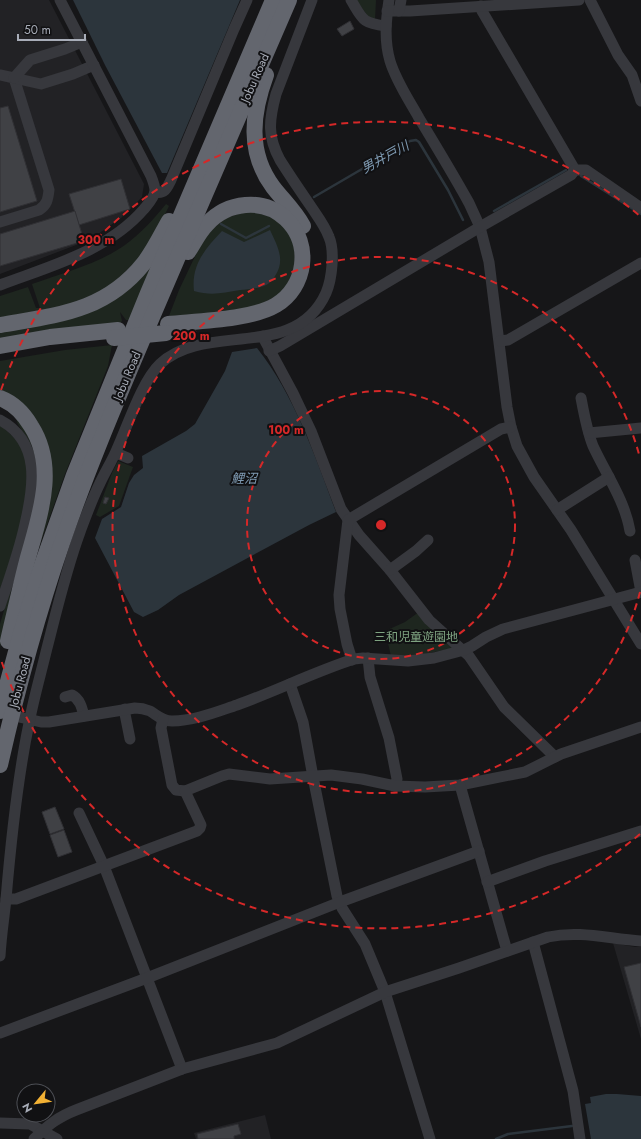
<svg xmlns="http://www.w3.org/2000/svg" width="641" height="1139" viewBox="0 0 641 1139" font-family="Jost,'Noto Sans JP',sans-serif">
<rect width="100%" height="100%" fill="#161618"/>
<g fill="#222225">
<polygon points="0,0 49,0 144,184 142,197 121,218 98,234 84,242 0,274"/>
<polygon points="613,943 635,947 641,947 641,1039"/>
<polygon points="265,1115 271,1139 196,1139 194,1133"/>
</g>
<g fill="#1e261f">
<polygon points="356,0 376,0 375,20 370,19"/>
<path d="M166 204 169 206 152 241 144 253 112 285 78 303 0 318V296L28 287 36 308H40L32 284C63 273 98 264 125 245 141 233 154 219 166 204Z"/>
<path d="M248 211C263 214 279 217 288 231 307 258 292 292 263 303 235 315 199 314 169 316L179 290 199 248 210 231 226 218Z"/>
<polygon points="157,255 129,320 126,320 120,312 122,321 120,323 0,339 0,331 61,318"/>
<polygon points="112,345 108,366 65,474 34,561 50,466 0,392 0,361 65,350"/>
<path d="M18 418 23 424 37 458 0 648V624L10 590 33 449C31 443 17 424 17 422 16 420 17 419 18 418Z"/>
<path d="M0 425C8 432 16 438 21 447 39 481 12 555 0 590Z"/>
<polygon points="118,461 133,467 119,506 100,517 96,515 112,473"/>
<polygon points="419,612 454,648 420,655 391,656 385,631 405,622"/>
</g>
<g fill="#2c353c">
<polygon points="73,0 240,0 167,173 162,173 105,65"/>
<path d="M270 230C277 245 286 260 275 276 273 280 269 284 264 286 256 289 248 289 240 290 223 293 211 296 194 291 191 265 205 249 222 231L244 242Z"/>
<path d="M257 348C295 396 315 456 336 512L309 525 179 595 158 610 143 617 134 612 95 538 102 519 121 507 129 483 134 475 143 468 142 456 186 431 195 424 225 371 232 352Z"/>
<polygon points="606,1094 617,1094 641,1096 641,1139 591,1139 585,1104 591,1103 590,1097"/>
</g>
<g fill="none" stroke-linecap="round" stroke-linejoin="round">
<g stroke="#2c353c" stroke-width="2.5">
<polyline points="581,176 641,214"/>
<polyline points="314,197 410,141 416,140 419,142 448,190 463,220"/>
<polyline points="494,211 566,170"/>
<polyline points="221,224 246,238 269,226"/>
<polyline points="496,1139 508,1134 572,1126"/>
</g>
</g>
<g fill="#404145" stroke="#303034">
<polygon points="350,21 354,29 342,36 337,29"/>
<polygon points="8,106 37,201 0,212 0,108"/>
<polygon points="121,179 130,209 79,225 69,194"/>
<polygon points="75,211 84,241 0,266 0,234"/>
<polygon points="105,497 109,498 106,504 103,503"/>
<polygon points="55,807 64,829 50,834 42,812"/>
<polygon points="64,830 72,852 58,857 50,835"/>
<polygon points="641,963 641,1027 624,967"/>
<polygon points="238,1124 241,1134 234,1136 234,1139 198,1139 197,1134"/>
</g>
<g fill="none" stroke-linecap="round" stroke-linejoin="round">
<g stroke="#37383d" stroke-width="11">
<path d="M351 0C363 20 362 23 386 26"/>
<path d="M389 0C386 20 384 41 390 61 396 81 409 100 419 118 436 146 453 174 469 203L480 227 489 262 507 407 511 427 517 446 534 477 571 530 641 644"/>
<polyline points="590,0 618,55 632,75 641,101"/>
<polyline points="481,6 482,11 575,170"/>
<polyline points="387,11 410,11 579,0"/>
<polyline points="399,11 401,0"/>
<path d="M0 75 14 78 49 190C48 199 47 205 39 210L0 222"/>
<polyline points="14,78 41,84 73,74 94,65"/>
<polyline points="14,78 30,60 65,49 82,42"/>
<path d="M155 192C165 194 167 188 171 180L234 29 247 0"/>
<path d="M0 285C50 266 108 251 144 209 148 204 154 198 155 191 155 186 153 181 151 176L60 0"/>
<polyline points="263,336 265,341 293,393 311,431 341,509 359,535 390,570 429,620 469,656 504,707 555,757"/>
<polyline points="500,341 508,340 641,263"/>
<polyline points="269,351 280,346 480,227 571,175 575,170 586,170 641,208"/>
<path d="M581 398C584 414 587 431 593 446 606 474 625 501 630 531"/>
<path d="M0 420C41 442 34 486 25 524 19 552 9 579 0 606"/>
<polyline points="589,433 641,428"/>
<polyline points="116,453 128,458"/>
<polyline points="557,510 609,477"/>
<polyline points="635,560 641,592"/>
<polyline points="390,570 416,551 428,540"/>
<polyline points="368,658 370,677 389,738 397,779 395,786"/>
<polyline points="352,660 347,644 340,609 339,595 348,520 501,429 511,427"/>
<polyline points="290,684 303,722 313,777 337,896 342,908 365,944 385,992 430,1139"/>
<path d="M65 697 72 695C80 699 82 708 84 716"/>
<polyline points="125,709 125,714 130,739"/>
<path d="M19 717 41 722H49L135 708C140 708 145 709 150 711 157 715 162 721 172 721 194 721 216 712 237 705 276 691 314 672 354 659L363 658 408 661 434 658 464 650 472 646 486 637 503 629 641 592"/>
<polyline points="163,719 161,728 172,785 176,790 185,791 222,776 229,774 270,779 331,775 362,779 395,786 425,787 460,785 525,772 561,754 641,727"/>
<polyline points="460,785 507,951"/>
<polyline points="79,813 104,866 182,1069"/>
<polyline points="487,882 545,861 641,831"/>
<polyline points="6,899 16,899 197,831 200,828 201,825 185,791"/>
<polyline points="533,942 573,1091 580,1139"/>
<path d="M0 956C1 937 4 918 6 899 11 840 17 781 29 723 34 697 41 673 47 648 57 609 66 570 80 532 86 516 92 499 100 483 105 472 112 461 117 449 128 425 142 381 160 364 206 321 295 362 326 293 332 279 335 251 329 237 325 226 318 217 312 208 301 192 290 176 280 160 267 136 269 120 276 94L312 0"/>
<polyline points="0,1033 147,978 340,902 479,851"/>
<polyline points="0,1123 30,1124 57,1139"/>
<path d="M34 1139C48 1125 58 1117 76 1110L182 1069 277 1043 385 992 459 968 548 937C580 930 609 939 641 941"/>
</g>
<g stroke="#63666e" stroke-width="16">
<path d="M266 75C252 113 247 152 273 187 283 200 295 211 303 226"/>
<path d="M168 324C198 321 251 320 276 305 306 287 312 244 286 219 263 197 227 202 207 224 199 232 194 243 188 252"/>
<path d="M0 325C57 315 105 312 144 263 154 250 161 235 169 221"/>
<polyline points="0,346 50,337 118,330"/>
<path d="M0 398C13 403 24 414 31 426 58 468 39 517 27 561 20 588 14 615 8 641"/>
<polyline points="0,711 21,633 42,565 74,475 148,293 273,0"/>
<path d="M0 765C17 690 37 616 62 543 87 470 117 400 147 329 194 219 242 109 289 0"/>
</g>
<polyline stroke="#63666e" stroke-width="16" points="114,338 166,333"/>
</g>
<g fill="none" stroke="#d62828" stroke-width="2" stroke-dasharray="7 5">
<circle cx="381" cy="525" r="134"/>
<path d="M640 592A268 268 0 1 1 640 458"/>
<path d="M640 834A403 403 0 0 1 1 660M1 390A403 403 0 0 1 640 216"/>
</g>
<g text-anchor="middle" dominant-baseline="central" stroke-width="4" stroke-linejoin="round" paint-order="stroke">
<g font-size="12" fill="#a8adb8" stroke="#111113">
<text transform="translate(255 78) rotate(-66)">Jobu Road</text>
<text transform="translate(127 376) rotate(-67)">Jobu Road</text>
<text transform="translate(20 682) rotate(-75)">Jobu Road</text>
</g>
<g font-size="12" fill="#7fa381" stroke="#111113">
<text x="416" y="637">三和児童遊園地</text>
</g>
<g font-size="13" font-style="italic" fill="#7f9bb3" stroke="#111113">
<text transform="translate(385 157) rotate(-29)">男井戸川</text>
<text x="244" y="478">鯉沼</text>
</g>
</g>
<circle cx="381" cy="525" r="6" fill="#d62828" stroke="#111113" stroke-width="2"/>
<g font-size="12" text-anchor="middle" font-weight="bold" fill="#d62828" stroke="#111113" stroke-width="4" stroke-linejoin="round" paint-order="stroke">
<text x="96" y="244">300 m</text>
<text x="191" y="340">200 m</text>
<text x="286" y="434">100 m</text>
</g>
<g transform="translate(36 1103) rotate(241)"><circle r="19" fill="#111113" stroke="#4d4f55"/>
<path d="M0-3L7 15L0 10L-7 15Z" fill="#f2b134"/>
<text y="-6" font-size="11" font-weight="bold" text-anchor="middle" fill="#a8adb8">N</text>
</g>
<path d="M18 34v6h67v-6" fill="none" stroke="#a8adb8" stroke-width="2"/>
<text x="24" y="34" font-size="12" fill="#a8adb8" stroke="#111113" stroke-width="3" paint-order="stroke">50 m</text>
</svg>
